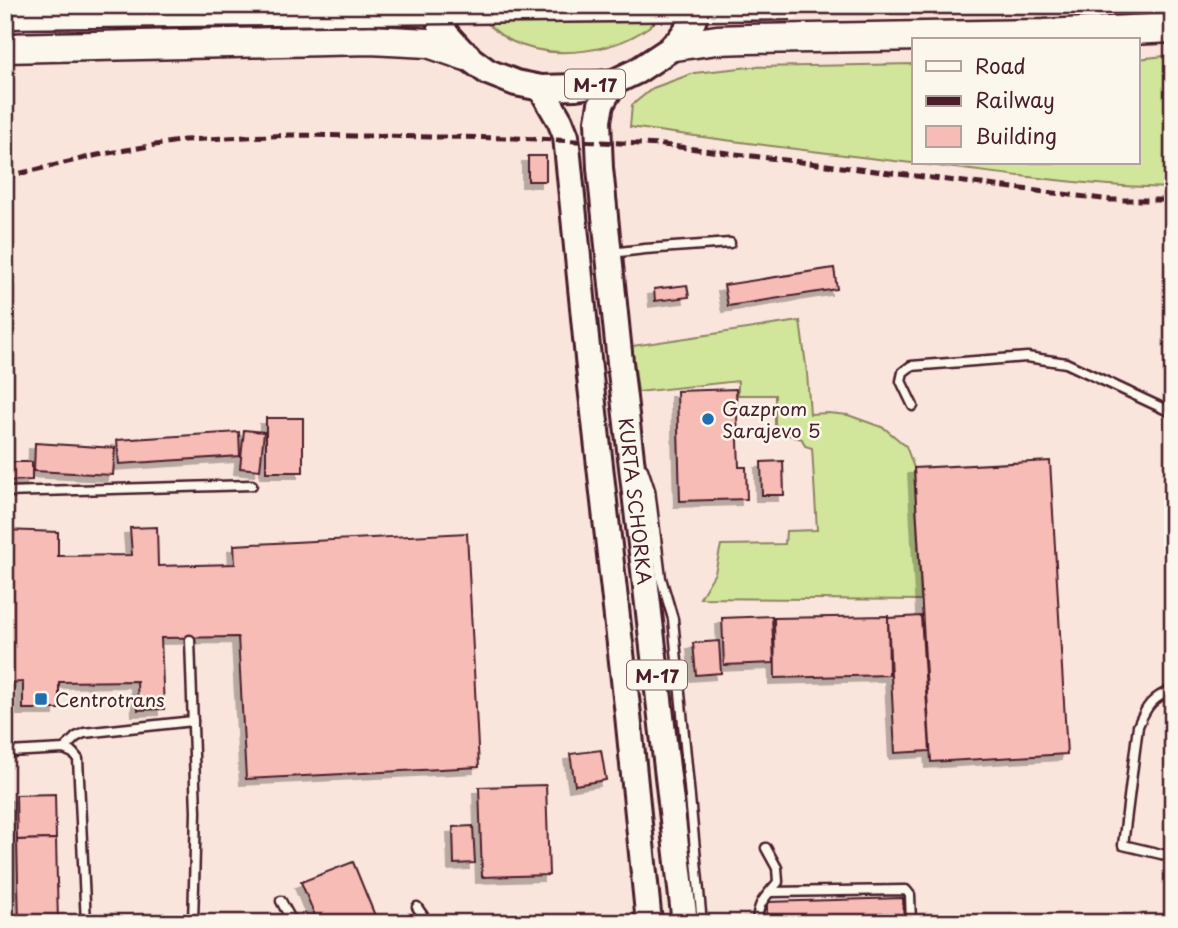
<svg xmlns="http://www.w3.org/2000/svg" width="1178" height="928" viewBox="0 0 1178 928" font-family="'Playpen Sans',sans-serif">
<defs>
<filter id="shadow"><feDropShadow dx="-6" dy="6" stdDeviation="0" flood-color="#0004"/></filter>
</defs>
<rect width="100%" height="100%" fill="#fae5dc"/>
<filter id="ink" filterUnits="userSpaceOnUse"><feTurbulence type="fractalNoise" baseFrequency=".0143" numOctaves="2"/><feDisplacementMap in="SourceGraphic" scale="14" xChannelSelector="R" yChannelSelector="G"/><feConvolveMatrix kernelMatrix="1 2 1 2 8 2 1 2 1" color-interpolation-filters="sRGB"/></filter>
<g filter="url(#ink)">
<g fill="#d1e69a" stroke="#8e8262" stroke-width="2">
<path d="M669 5C665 11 660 17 655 22 618 53 552 62 509 40 496 33 486 23 476 12Z"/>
<path d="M1173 55V188C1097 187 1021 176 946 167 841 155 735 142 630 127L632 105 653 88 694 73 750 67 914 64V163H1138V59Z"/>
<path d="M800 321 807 373 810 414 828 413 848 415 884 428 906 446 914 468 921 600 700 598 715 573 721 545 785 544 786 531 817 530 812 448 805 446 802 439C791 437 783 433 775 425V395H738V381L638 392 632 346Z"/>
</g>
<g fill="#f7bcb5" stroke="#4a1f2b" stroke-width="2" filter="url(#shadow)">
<rect x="528" y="156" width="18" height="25"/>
<polygon points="834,268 837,289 728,306 724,285"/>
<polygon points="687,285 689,297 655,301 654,289"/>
<polygon points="736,389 739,467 746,467 747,499 680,501 677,391"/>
<rect x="266" y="418" width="37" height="54"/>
<polygon points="244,430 264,432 260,470 240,468"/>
<polygon points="239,432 240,456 119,464 117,440"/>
<polygon points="35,443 115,448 113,475 34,471"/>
<polygon points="783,461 784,495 762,495 761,462"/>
<polygon points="1050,461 1067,754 931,762 914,468"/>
<polygon points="5,462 32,462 32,480 5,481"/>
<polygon points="157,527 158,566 235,564 234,545 467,533 479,767 246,779 238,637 161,638 164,709 138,710 137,681 59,682 59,709 23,709 23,682 5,683 5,530 58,532 58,556 132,555 130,528"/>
<polygon points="772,616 774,663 724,665 722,618"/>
<polygon points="888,616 889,675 775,678 774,618"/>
<polygon points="921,616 930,751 895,753 888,618"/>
<polygon points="719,641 721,673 696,675 693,643"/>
<polygon points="601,750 606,780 575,785 570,754"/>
<polygon points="546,785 549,875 482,877 479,787"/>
<polygon points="55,794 56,839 17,840 16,795"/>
<polygon points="473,826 475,863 454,864 453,827"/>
<polygon points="56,839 58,923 19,923 17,840"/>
<polygon points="353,862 378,923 318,923 301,882"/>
<polygon points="903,898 904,923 767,923 767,902"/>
</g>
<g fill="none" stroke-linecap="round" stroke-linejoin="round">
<defs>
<g id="service">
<polyline points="611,253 645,249 730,243"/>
<polyline points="913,406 901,381 903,372 911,366 1027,357 1066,363 1173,413"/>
<polyline points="643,469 650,490 661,578 673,619 702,923"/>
<polyline points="5,492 252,485"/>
<polyline points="190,640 196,812 193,923"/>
<path d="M1173 690C1152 697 1146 707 1138 726L1123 845 1161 854 1173 856"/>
<polyline points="64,749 76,737 84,733 193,721"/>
<polyline points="5,754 9,752 64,749 73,753 78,759 86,923"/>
<polyline points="770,892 906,890 910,895 911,923"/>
<polyline points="281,901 293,923"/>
<polyline points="417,907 428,923"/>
<path d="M757 923C758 901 765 898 778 882L777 868 766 848"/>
</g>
<g id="primary">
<polyline points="431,5 446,34 466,56 488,72 516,83 541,88 576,87 614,82 637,71 675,46 693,21 699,5"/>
<path id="s1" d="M614 82 601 104 598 121 600 168 621 372 685 923"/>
<polyline points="541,88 560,121 566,136 589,368 628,715 649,923"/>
</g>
<g id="motorway">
<polyline points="675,46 717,40 748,39 1044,34 1173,28"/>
<polyline points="5,48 370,40 428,43 466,56"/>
</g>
</defs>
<use href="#service" stroke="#4a1f2b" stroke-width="13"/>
<use href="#primary" stroke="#4a1f2b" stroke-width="30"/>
<use href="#motorway" stroke="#4a1f2b" stroke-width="33"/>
<use href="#service" stroke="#fbf7ec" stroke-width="8"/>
<use href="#primary" stroke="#fbf7ec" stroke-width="24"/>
<use href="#motorway" stroke="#fbf7ec" stroke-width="28"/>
<polyline stroke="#4a1f2b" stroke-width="5" stroke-dasharray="10 5" stroke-linecap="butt" points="5,177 98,155 184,140 290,135 514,138 663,145 1111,200 1173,200"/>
<defs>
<polyline id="motorway-bridge" points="5,14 791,5"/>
</defs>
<use href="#motorway-bridge" stroke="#4a1f2b" stroke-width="33" stroke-linecap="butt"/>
<use href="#motorway-bridge" stroke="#fbf7ec" stroke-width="28"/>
</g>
</g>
<g fill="#1f6fb2" stroke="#fbf7ec" stroke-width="2.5">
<circle cx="708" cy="419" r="7"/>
<rect x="34" y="692" width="14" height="14" rx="3.5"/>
</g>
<g text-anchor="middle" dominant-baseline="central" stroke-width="5" stroke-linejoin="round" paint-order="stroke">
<g fill="#fbf7ec" stroke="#7f6065" stroke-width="2">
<rect x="565" y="69.5" width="60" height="29" rx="5"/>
<rect x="627" y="660.5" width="60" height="29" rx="5"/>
</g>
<g font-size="18" font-weight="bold" fill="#4a1f2b">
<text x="595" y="84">M-17</text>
<text x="657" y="675">M-17</text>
</g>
<g font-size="19" fill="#4a1f2b" stroke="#fbf7ec" text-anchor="start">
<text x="722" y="408">Gazprom<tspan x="722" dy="22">Sarajevo 5</tspan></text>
<text x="55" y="699">Centrotrans</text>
</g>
<g font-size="19" fill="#4a1f2b" stroke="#fbf7ec">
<text stroke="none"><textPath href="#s1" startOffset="425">KURTA SCHORKA</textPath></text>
</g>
</g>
<rect width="1178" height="928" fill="none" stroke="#fbf7ec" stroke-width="28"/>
<rect x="14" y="14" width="1150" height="900" fill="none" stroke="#4a1f2b" stroke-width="2.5" filter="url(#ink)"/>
<rect x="912" y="38" width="228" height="126" fill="#fbf7ec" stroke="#b4a19f" stroke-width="2"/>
<rect x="926" y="61" width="35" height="10" fill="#fbf7ec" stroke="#b4a19f" stroke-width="2"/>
<text x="975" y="74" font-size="21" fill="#4a1f2b">Road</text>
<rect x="926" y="96" width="35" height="10" fill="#4a1f2b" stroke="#b4a19f" stroke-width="2"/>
<text x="975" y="108" font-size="21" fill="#4a1f2b">Railway</text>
<rect x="926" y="126" width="35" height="21" fill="#f7bcb5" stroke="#b4a19f" stroke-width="2"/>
<text x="975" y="144" font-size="21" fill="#4a1f2b">Building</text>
</svg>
